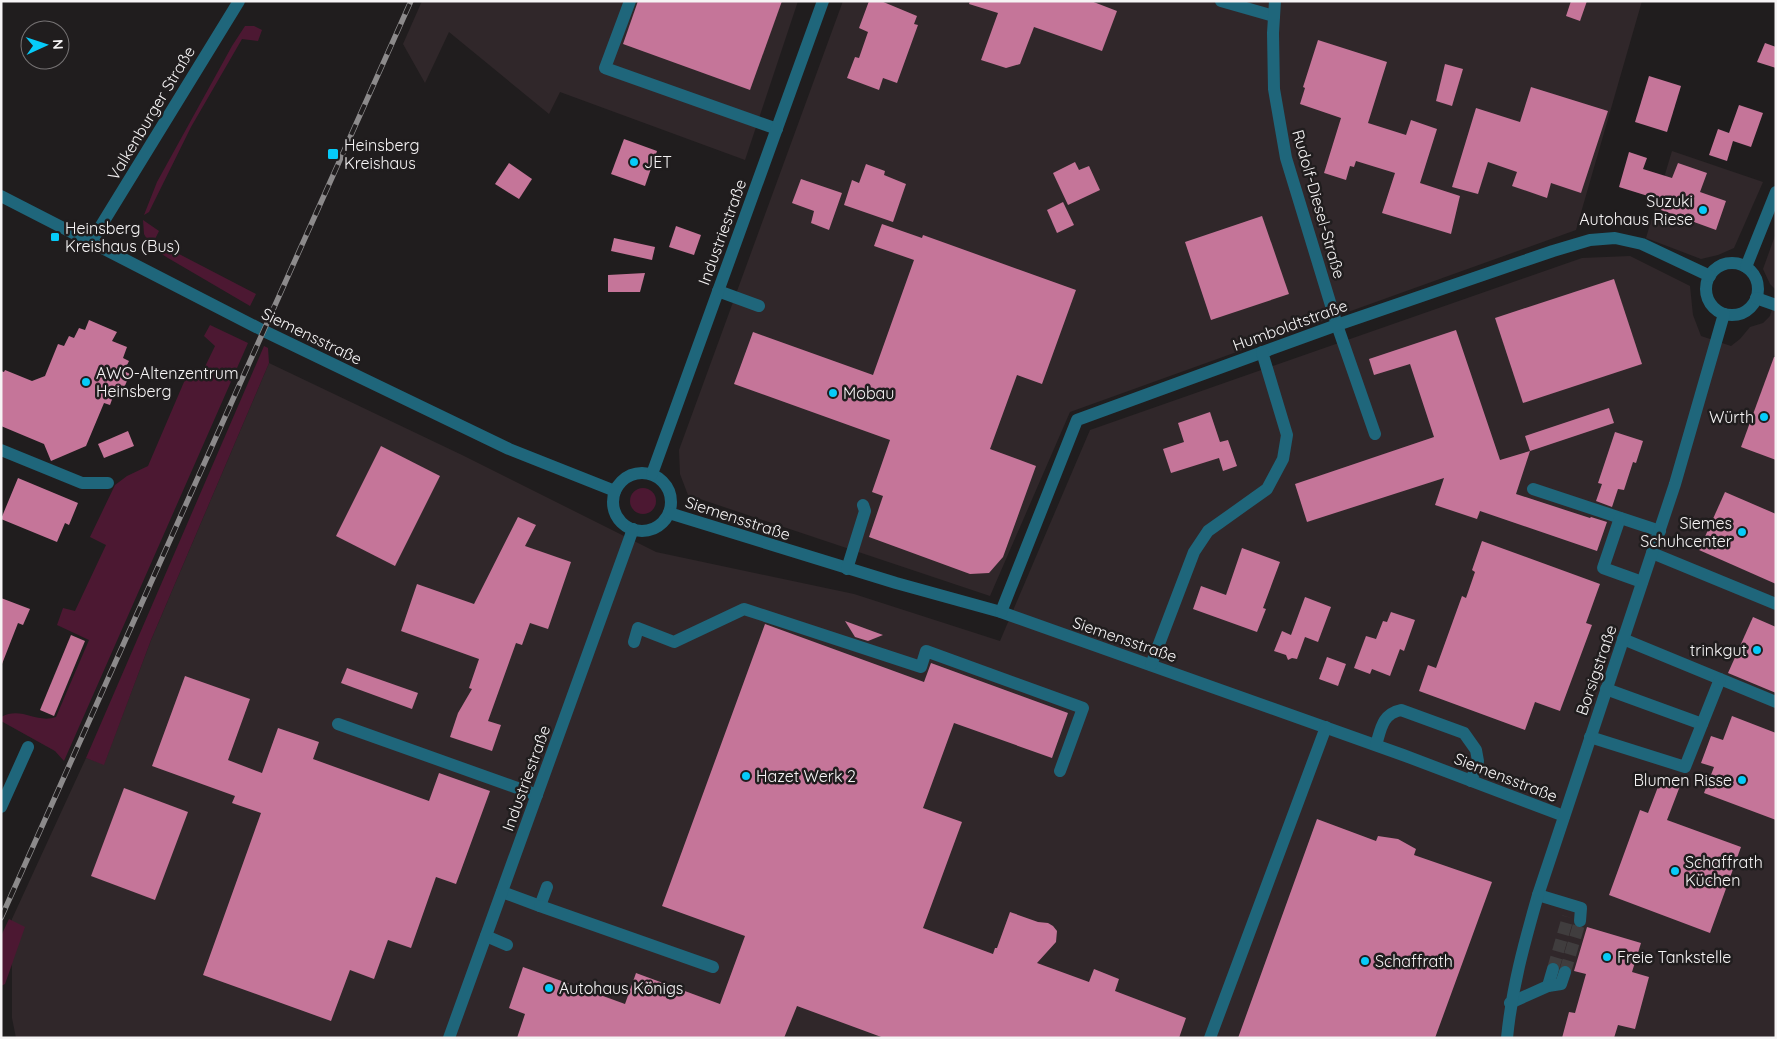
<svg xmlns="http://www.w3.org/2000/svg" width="1777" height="1039" viewBox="0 0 1777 1039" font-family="Quicksand,sans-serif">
<rect width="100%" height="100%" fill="#201d1e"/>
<g fill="#30272a">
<polygon points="422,1 798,1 745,160 560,92 549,114 449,32 425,83 403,44"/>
<polygon points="843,1 1642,1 1576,230 1070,412 990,596 688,495 680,474 679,450"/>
<polygon points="1672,151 1763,182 1734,248 1718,255 1701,259 1646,238"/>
<polygon points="1776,233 1776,290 1770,284 1763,269"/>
<polygon points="1630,256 1690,286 1693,315 1701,336 1731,346 1740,339 1750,327 1763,323 1770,316 1776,296 1776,1038 16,1038 12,1018 12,919 86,758 104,764 151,640 269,363 462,455 656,552 854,594 1000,641 1090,430 1582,258"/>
</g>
<g fill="#4c1832">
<polygon points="245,26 254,26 262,30 258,41 242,39 191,127 149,212 144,215 157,182 232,46"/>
<polygon points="143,220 159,231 154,241 256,294 250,306 168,258 152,248 144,234"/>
<path d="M210 325 248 343 64 761 55 751 1 721V717C22 706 36 724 56 717L89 640 57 625 63 608 75 611 106 545 90 537 115 485 127 476 148 466 190 368 199 379 215 346 204 336Z"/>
<polygon points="264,346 268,348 269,363 151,640 104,765 86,758"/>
<circle cx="643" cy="501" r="13"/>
<polygon points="9,919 25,927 5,984 1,986 1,936"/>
</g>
<g fill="#c57599">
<polygon points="638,1 782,1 750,90 623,44"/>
<polygon points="869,1 881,1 917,16 914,24 918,25 897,83 883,78 879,90 847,78 855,57 859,58 868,32 859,28"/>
<polygon points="970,1 1091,1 1117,11 1102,51 1034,27 1020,64 1006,68 981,60 998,13 969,4"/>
<polygon points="1571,1 1587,1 1580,21 1566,16"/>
<polygon points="1318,40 1387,62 1368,123 1406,135 1411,120 1437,129 1420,183 1460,196 1451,234 1382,213 1395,173 1356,161 1354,167 1350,166 1346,180 1324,173 1341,118 1300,104 1305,88 1303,87"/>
<polygon points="1765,43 1776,47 1776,68 1757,62"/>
<polygon points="1445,64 1463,69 1452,106 1436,101"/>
<polygon points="1649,76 1681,86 1667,132 1635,122"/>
<polygon points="1531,87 1608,111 1581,193 1551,183 1547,198 1512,186 1517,172 1488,162 1478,194 1452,187 1476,108 1520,122"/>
<polygon points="1739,105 1763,113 1751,147 1733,141 1727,161 1709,155 1718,129 1729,133"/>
<polygon points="624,139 657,151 645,186 611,174"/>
<polygon points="1629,152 1647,158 1643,169 1672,178 1678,163 1707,173 1700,192 1726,201 1716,230 1661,210 1664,201 1619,187"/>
<polygon points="1075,162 1079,170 1089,166 1100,190 1068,205 1053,173"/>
<polygon points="509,163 532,179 519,199 495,184"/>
<polygon points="866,164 885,171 884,175 906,184 893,222 844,205 852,180 859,183"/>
<polygon points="801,179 842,193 829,230 811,223 814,211 792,203"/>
<polygon points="1063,202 1074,225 1057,233 1047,210"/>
<polygon points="1262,216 1289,294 1211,320 1185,242"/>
<polygon points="882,224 922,238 923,235 1076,290 1042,384 1017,375 990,449 1036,466 1003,557 989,573 970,574 869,537 883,496 872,492 890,440 734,384 753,332 873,375 914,260 874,246"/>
<polygon points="676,226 701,235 694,255 669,247"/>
<polygon points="614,238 655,247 652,260 611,251"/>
<polygon points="645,273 640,292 608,292 608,275"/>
<polygon points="1614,279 1642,364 1523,403 1495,318"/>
<polygon points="89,320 117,332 112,341 127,347 123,358 129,361 124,371 130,374 120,397 114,394 110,405 104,403 86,446 51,461 44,444 1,426 1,371 4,372 5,370 32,381 45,376 58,344 64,346 69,336 74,338 79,328 85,330"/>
<polygon points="1456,330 1500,460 1530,451 1525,436 1609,408 1614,423 1530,451 1516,494 1590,518 1591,517 1607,522 1597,551 1480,511 1477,519 1435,505 1444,478 1307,522 1295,484 1434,437 1410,364 1374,375 1369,359"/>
<polygon points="1774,357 1776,357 1776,460 1741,447"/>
<polygon points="1210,412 1220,442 1228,440 1237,466 1223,471 1219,458 1171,473 1163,449 1184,442 1178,423"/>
<polygon points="128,431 134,446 104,458 98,444"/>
<polygon points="1615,432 1643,441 1636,463 1633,462 1624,490 1618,489 1612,507 1596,501 1602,484 1598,483"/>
<polygon points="381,446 440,476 395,566 336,536"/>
<polygon points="18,478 78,503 69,525 65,523 57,542 1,519"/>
<polygon points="1725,492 1776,514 1776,584 1699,550"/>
<polygon points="518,517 536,525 525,546 571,562 548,629 530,623 522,645 516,643 488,721 501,725 492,751 450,737 458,713 472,689 469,688 479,659 401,631 417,584 474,604"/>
<polygon points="1482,541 1600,584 1586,623 1592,625 1560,711 1535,702 1525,730 1419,691 1428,665 1436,668 1462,596 1466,598 1475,572 1472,570"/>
<polygon points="1242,548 1280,562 1263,608 1266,609 1257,632 1193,609 1201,586 1226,595"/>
<polygon points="1305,597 1331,607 1318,642 1305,637 1297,659 1292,658 1288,660 1286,655 1274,651 1282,631 1291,635"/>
<polygon points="1,598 30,609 23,625 18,623 2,664"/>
<polygon points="1391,612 1415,620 1404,651 1400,649 1390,676 1372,669 1370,674 1354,668 1366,636 1376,639 1383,621 1387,622"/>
<polygon points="1753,617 1776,627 1776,693 1728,673"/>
<polygon points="845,621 883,635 868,641 855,637"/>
<polygon points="765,624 924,682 931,663 1068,713 1052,758 954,723 923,808 962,822 923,928 993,954 995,948 997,948 1010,912 1038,922 1048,923 1053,926 1057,931 1056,942 1037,963 1089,982 1094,969 1119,979 1115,991 1186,1018 1179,1038 884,1038 797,1006 784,1038 517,1038 525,1014 509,1008 523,967 625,1004 636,973 720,1004 745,936 662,906"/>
<polygon points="71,635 85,641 54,716 40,710"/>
<polygon points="1327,657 1346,664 1338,686 1319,679"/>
<polygon points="347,668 418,693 412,709 341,683"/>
<polygon points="185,676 250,699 228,760 262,773 278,728 319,742 313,759 429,801 439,773 490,791 456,884 436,877 411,948 388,940 374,979 350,970 331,1021 203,975 261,813 232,803 235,796 152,766"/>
<polygon points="1732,716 1776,733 1776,820 1704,793 1714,767 1701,763 1711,736 1723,740"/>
<polygon points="1661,779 1680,786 1667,820 1741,847 1710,933 1609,895 1640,810 1648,813"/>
<polygon points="124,788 188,812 155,900 91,876"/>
<polygon points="1317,819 1376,841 1378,836 1398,839 1416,849 1414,855 1492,882 1435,1038 1238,1038"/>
<polygon points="1587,927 1641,943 1632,972 1649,977 1635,1029 1618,1025 1614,1038 1562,1038 1569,1012 1575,1013 1586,974 1574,971"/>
</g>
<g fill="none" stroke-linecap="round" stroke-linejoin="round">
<g stroke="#403d3e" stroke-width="12" stroke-dasharray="12 6" stroke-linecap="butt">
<polyline points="1553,969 1568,917"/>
<polyline points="1565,972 1580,921"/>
</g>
<g stroke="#1f667b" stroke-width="12">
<polyline points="630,1 605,68 777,129"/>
<polyline points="1221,1 1274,16"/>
<polyline points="1275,1 1273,33 1274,89 1286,158 1337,325 1375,434"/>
<polyline points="1,196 264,331 509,449 615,491"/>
<polyline points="91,242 239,1"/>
<circle cx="1732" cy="289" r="26"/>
<polyline points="1746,267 1776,192"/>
<polyline points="718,291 759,306"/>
<polyline points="1756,298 1776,305"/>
<polyline points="1,450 82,483 108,483"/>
<circle cx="642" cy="502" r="29"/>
<polyline points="652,474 823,1"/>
<polyline points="1533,489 1660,531"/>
<polyline points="669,513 896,583 1001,612 1403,755 1564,816"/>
<polyline points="1620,518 1603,568 1642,582"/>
<polyline points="1652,553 1776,604"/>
<polyline points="847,569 865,511 863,505"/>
<polyline points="1001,612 1077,420 1337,325 1553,251 1590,240 1615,238 1642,244 1710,276"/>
<polyline points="1623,639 1776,702"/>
<polyline points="634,642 638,628 674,642 744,609 921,667 926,651 1083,708 1060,771"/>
<polyline points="1151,665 1194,552 1208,531 1267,489 1283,459 1287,435 1262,352"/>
<polyline points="1606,689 1702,724"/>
<polyline points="338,724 537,795"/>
<polyline points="1590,737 1685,767 1720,679"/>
<path d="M1376 745C1381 729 1382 714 1401 710L1464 733 1476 750 1478 761 1471 781"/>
<polyline points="1,807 28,747"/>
<polyline points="502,892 540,906 547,887"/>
<polyline points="1538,895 1581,908 1580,921"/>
<polyline points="540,906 713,967"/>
<polyline points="486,936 507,945"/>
<polyline points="1548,986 1553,969"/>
<polyline points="1510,1003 1548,986 1561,984 1565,972"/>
<polyline points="449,1038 633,529"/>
<polyline points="1210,1038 1326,727"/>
<path d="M1507 1038C1512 987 1524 944 1538 895L1675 484 1724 314"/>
</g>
<defs>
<polyline id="rail" points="1,918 411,1"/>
</defs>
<use href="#rail" stroke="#8c8a8b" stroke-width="5.5"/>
<use href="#rail" stroke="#201d1e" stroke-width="4" stroke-dasharray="11" stroke-linecap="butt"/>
</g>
<g fill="#06cbf9" stroke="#201d1e" stroke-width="2">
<rect x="327" y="148" width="12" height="12" rx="2.5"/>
<circle cx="634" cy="162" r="5"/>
<circle cx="1703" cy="210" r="5"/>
<rect x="50" y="232" width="10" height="10" rx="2.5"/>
<circle cx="86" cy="382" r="5"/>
<circle cx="833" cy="393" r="5"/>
<circle cx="1764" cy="417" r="5"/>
<circle cx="1742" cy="532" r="5"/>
<circle cx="1757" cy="650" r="5"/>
<circle cx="746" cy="776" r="5"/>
<circle cx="1742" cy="780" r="5"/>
<circle cx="1675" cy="871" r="5"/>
<circle cx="1607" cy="957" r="5"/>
<circle cx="1365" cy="961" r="5"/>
<circle cx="549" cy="988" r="5"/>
</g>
<g text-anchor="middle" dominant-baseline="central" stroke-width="5" stroke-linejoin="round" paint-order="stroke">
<g font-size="16" fill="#f6f4f5" stroke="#201d1e">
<text transform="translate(151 113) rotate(-59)">Valkenburger Straße</text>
<text transform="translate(1319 204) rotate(74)">Rudolf-Diesel-Straße</text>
<text transform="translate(722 232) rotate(-70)">Industriestraße</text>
<text transform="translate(1290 325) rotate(-20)">Humboldtstraße</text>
<text transform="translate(312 336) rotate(26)">Siemensstraße</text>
<text transform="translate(738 518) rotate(18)">Siemensstraße</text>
<text transform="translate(1125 639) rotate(19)">Siemensstraße</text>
<text transform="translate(1596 670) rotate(-71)">Borsigstraße</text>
<text transform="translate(1506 777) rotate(21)">Siemensstraße</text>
<text transform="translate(526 778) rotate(-70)">Industriestraße</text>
</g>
<g font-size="16" fill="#f6f4f5" stroke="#201d1e" text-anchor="start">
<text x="344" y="145">Heinsberg<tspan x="344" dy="18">Kreishaus</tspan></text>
<text x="644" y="162">JET</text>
<text x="1693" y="201" text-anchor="end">Suzuki<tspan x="1693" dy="18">Autohaus Riese</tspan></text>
<text x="65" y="228">Heinsberg<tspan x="65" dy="18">Kreishaus (Bus)</tspan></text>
<text x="96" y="373">AWO-Altenzentrum<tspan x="96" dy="18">Heinsberg</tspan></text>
<text x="843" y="393">Mobau</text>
<text x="1754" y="417" text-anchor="end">Würth</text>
<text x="1732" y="523" text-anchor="end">Siemes<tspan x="1732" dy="18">Schuhcenter</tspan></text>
<text x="1747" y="650" text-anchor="end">trinkgut</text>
<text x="756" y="776">Hazet Werk 2</text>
<text x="1732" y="780" text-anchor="end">Blumen Risse</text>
<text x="1685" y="862">Schaffrath<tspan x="1685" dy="18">Küchen</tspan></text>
<text x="1617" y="957">Freie Tankstelle</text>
<text x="1375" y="961">Schaffrath</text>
<text x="559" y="988">Autohaus Königs</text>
</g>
</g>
<rect width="1777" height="1039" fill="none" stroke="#f6f4f5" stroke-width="5"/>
<g transform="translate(45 45) rotate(87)"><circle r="24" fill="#201d1e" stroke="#767374"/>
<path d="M0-4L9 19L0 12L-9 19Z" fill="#06cbf9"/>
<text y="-8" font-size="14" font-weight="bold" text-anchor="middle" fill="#f6f4f5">N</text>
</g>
</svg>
